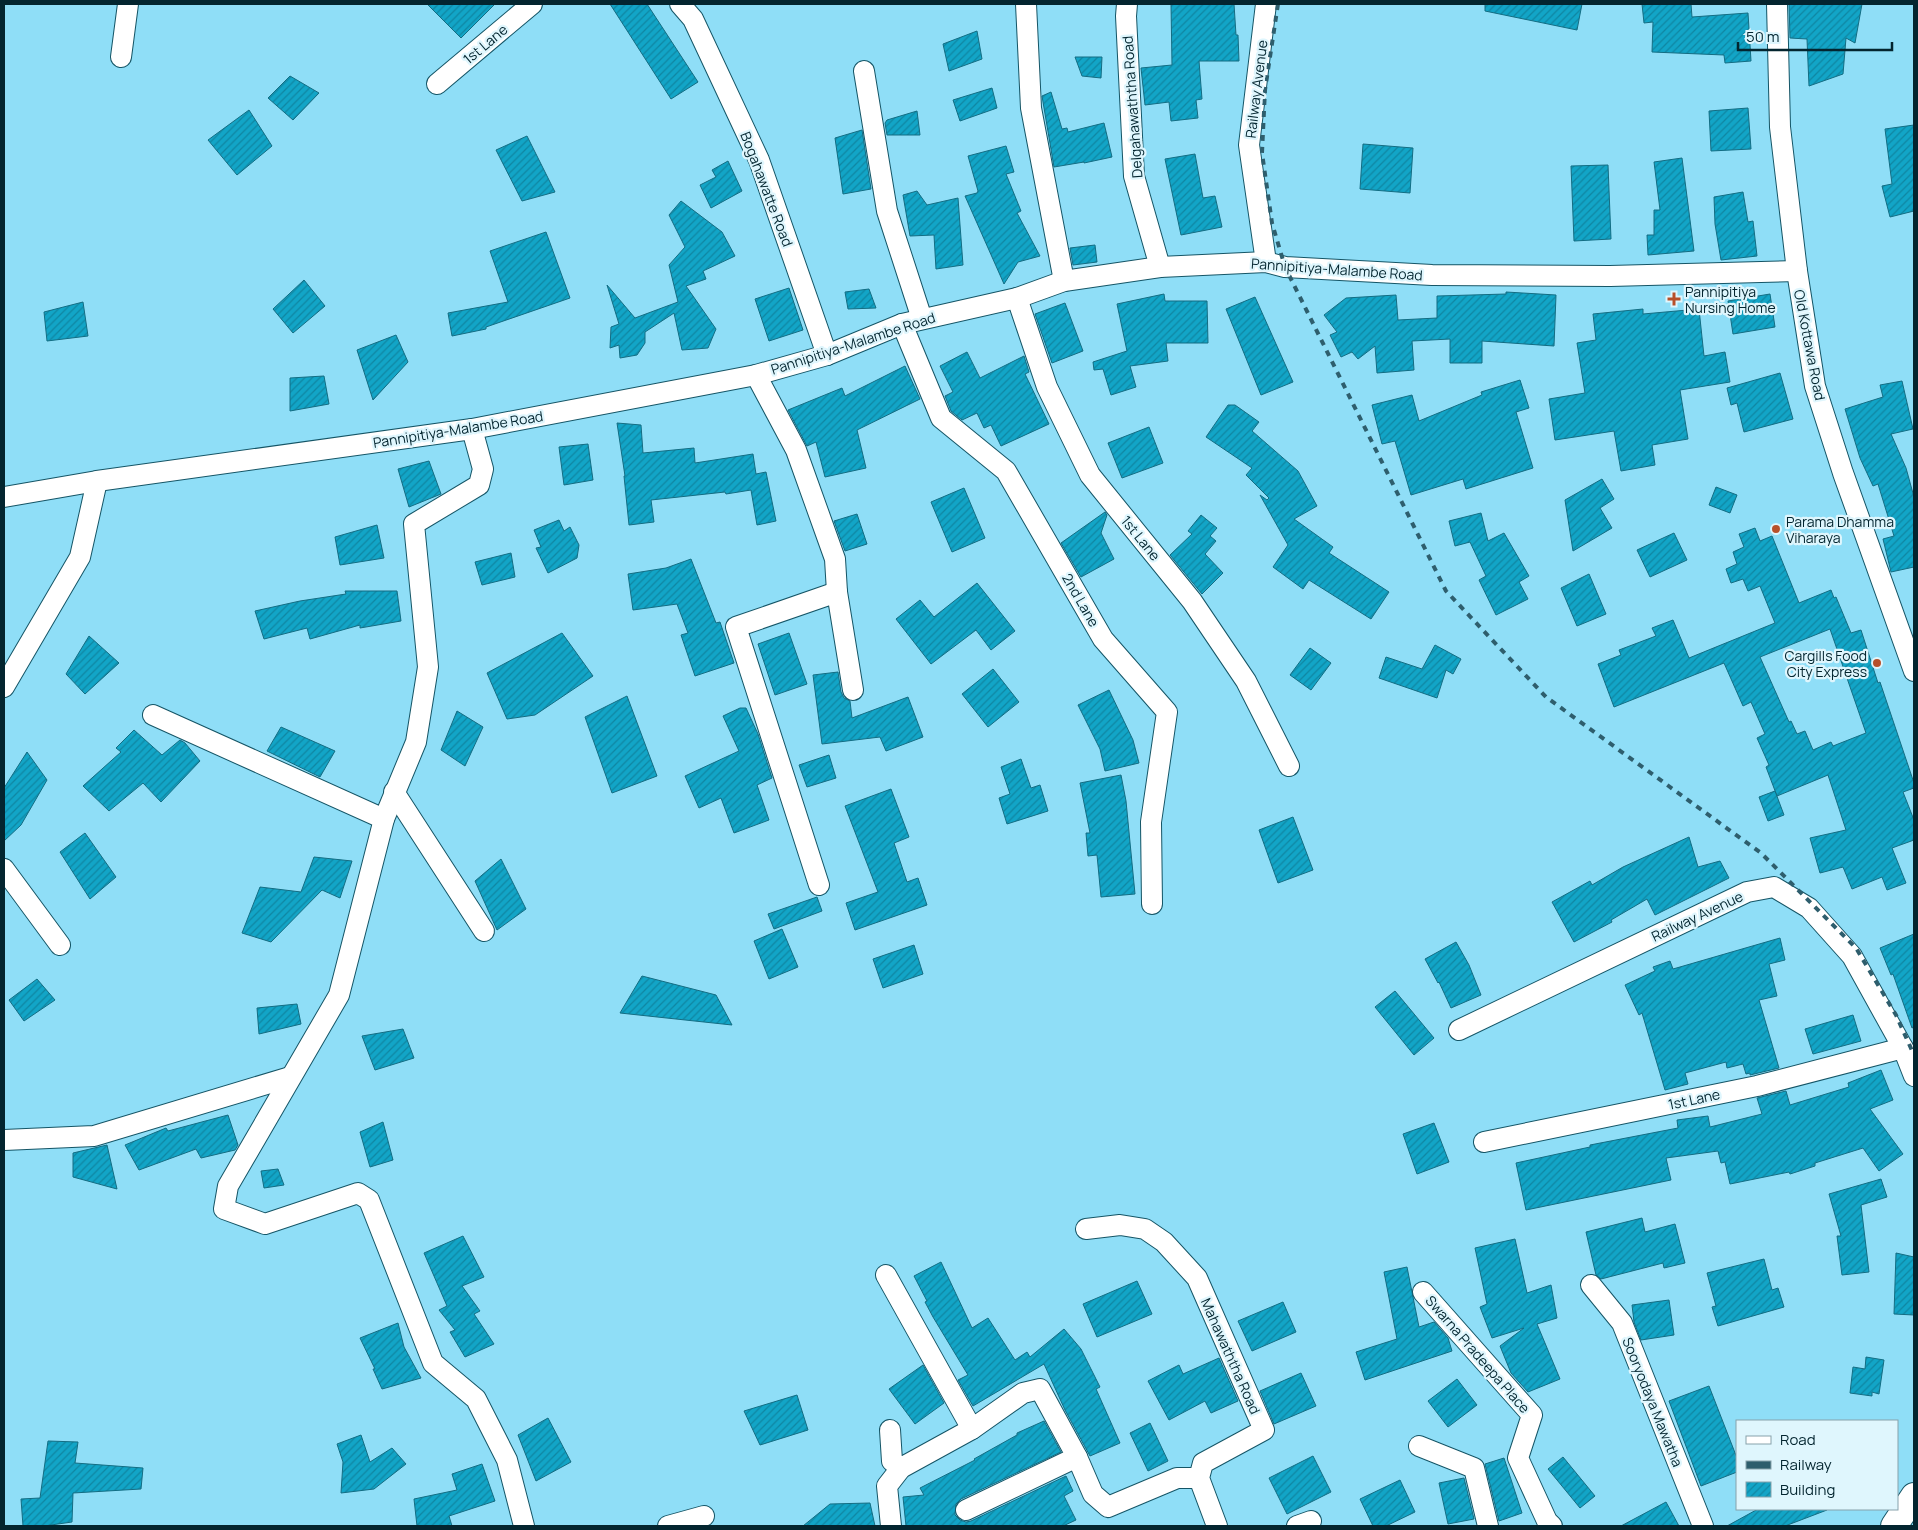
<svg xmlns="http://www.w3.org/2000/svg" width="1918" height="1530" viewBox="0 0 1918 1530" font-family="Manrope,sans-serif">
<defs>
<pattern id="building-hatch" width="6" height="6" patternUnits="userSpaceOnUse" patternTransform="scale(1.25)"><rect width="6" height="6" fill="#12a5c7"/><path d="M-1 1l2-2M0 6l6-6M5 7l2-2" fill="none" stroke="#0f86a2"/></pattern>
</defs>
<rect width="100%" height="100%" fill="#8fdef7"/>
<g fill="url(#building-hatch)" stroke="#136d83" fill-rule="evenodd">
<polygon points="427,4 495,4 461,38"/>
<polygon points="610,4 647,4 698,82 671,99"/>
<polygon points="1171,4 1234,4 1236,35 1238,35 1239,61 1199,61 1202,99 1196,100 1198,118 1171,121 1169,102 1145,105 1141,68 1172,65"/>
<polygon points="1485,4 1582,4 1577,30 1485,11"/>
<polygon points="1642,4 1691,4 1692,17 1748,13 1751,61 1725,63 1724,55 1652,52 1653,22 1644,23"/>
<polygon points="1789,4 1862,4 1855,43 1846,38 1843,74 1809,86 1807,39 1790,38"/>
<polygon points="977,31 982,59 949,71 943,44"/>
<polygon points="1075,57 1102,57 1101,78 1082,76"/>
<polygon points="290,76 319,93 293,120 268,98"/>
<polygon points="992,88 997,108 960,121 953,100"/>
<polygon points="1051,92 1062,129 1067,128 1068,132 1104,123 1112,157 1084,163 1084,162 1054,167 1042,96"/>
<polygon points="1748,108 1751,149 1711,151 1709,111"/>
<polygon points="249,110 272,146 237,175 208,140"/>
<polygon points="917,111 920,135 887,135 885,123 887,120"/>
<polygon points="1914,125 1914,211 1890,217 1882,186 1892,184 1885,129"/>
<polygon points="862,130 871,189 843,194 835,138"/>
<polygon points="527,136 555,192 522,201 496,150"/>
<polygon points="1363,144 1413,148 1410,193 1360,189"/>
<polygon points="1006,146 1014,172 1006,174 1021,211 1017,213 1040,256 1018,262 1004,284 965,196 977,193 978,191 968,156"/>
<polygon points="1195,154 1203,198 1215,196 1222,227 1181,235 1165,159"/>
<polygon points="1682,158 1694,251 1648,255 1647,235 1654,235 1654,210 1660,210 1654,162"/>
<polygon points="728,161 742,191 711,208 700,185 716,177 712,170"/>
<polygon points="1608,165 1611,239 1574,241 1571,166"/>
<polygon points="917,191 927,205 958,198 963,265 936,269 934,235 910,236 903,195"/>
<polygon points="1743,192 1748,222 1753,221 1757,256 1721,260 1715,224 1714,197"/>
<polygon points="681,201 722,232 735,256 703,271 706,279 686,286 716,329 708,348 682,350 674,313 645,332 645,343 637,355 620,358 619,345 610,348 611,327 619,324 607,285 635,318 678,302 669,265 685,247 669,215"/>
<polygon points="546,232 570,298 486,327 486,329 452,336 448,313 508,302 490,251"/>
<polygon points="1095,245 1097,262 1073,265 1070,248"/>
<polygon points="304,280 325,306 293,333 273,309"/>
<polygon points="789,288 803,330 769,341 755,299"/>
<polygon points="869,289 876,308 848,309 845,292"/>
<polygon points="1506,292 1556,295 1554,346 1482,341 1482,363 1450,363 1450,339 1412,341 1414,370 1377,373 1375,346 1358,359 1352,352 1341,357 1330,335 1337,332 1324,315 1346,298 1396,295 1398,320 1437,318 1437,296 1506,294"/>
<polygon points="1164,294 1165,301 1207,301 1208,343 1166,343 1168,361 1130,366 1136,387 1111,395 1103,369 1094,370 1093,362 1127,351 1117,304"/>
<polygon points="1770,294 1775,327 1733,334 1728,301"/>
<polygon points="1255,297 1293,382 1261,395 1226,309"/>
<polygon points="83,302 88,336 47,341 44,312"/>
<polygon points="1065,303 1083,351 1052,363 1035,314"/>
<polygon points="1643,309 1643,314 1699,309 1704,356 1725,352 1730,382 1680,390 1688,439 1652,445 1655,465 1621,471 1614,431 1555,440 1549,399 1585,393 1577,343 1596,340 1593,314"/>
<polygon points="396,335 408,362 373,400 357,350"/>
<polygon points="967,352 980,378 1024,356 1029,372 1025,374 1049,424 1001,446 991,425 984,428 977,413 962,420 951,411 945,396 953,392 940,366"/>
<polygon points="905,366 920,399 857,430 866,468 825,477 816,442 807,446 788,410 842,388 845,396"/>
<polygon points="1780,373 1793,419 1744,432 1737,403 1731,405 1727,388"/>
<polygon points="324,376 329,404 290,411 290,378"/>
<polygon points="1520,380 1529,408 1516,412 1533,468 1466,489 1463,479 1411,495 1395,441 1382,444 1372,405 1412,395 1419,421 1482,395 1481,392"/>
<polygon points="1902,381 1913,429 1891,434 1906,468 1914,497 1914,567 1891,572 1883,539 1894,536 1878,484 1873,486 1860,458 1845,409 1883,397 1880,385"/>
<polygon points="1228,405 1235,405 1259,422 1252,431 1298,471 1317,506 1294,519 1333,547 1329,553 1389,592 1371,619 1309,580 1303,589 1273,567 1288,545 1260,495 1267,500 1269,498 1246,475 1252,468 1206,437"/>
<polygon points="617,423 641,425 643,453 694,448 695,463 753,454 756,474 766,472 776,521 757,525 751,490 726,494 725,492 651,500 654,522 629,525 624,476 625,476"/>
<polygon points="1149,427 1163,463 1122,478 1108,443"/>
<polygon points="588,444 593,480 564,485 559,447"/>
<polygon points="429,461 441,494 409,507 398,469"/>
<polygon points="1602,479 1614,499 1600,508 1612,528 1573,551 1565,500"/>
<polygon points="1716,487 1737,495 1730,513 1709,505"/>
<polygon points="964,488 985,538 952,552 931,502"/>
<polygon points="1105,512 1107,515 1101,533 1114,559 1081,577 1061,543"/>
<polygon points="1481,513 1488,541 1504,533 1529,576 1519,582 1528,599 1496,615 1479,580 1486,576 1470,542 1455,546 1449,521"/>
<polygon points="857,514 867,544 845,551 834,521"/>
<polygon points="1201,515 1217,528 1210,536 1216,541 1205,554 1223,573 1202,594 1170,555 1192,534 1188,531"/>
<polygon points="559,520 564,531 570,527 579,545 577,558 548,573 536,548 541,547 534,530"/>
<polygon points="377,525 384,558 340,565 335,537"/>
<path d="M1755 528 1760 541 1772 536 1799 603 1831 590 1834 598 1836 597 1851 633 1861 630 1878 683 1880 682 1914 783V788L1903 792 1914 820V840L1892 848 1906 883 1887 890 1882 877 1852 889 1843 867 1820 873 1810 838 1846 830 1828 775 1777 796 1766 767 1769 765 1757 738 1765 734 1751 702 1743 706 1724 663 1614 707 1598 664 1621 655 1619 650 1656 636 1652 628 1673 620 1689 658 1775 623 1760 586 1748 591 1743 579 1731 583 1726 569 1737 564 1733 552 1744 547 1739 534ZM1830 629 1866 733 1833 746 1831 742 1813 750 1805 731 1797 734 1791 721 1789 722 1760 657Z"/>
<polygon points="1674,533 1687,560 1650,577 1637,550"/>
<polygon points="511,553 515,577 482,585 475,562"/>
<polygon points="691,559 716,623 720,622 734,663 695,676 681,635 688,633 677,604 633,610 628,574 666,568"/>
<polygon points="1589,574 1606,614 1577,626 1561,588"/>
<polygon points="977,583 1015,631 991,650 976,630 931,664 896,619 920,600 934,617"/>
<polygon points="345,591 397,591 401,621 360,628 360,625 310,639 307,628 264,639 255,611 300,601 346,594"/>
<polygon points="562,633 593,676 535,715 507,719 487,673"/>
<polygon points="789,633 807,684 775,695 758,644"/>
<polygon points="89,636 119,663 85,694 66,674"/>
<polygon points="1435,645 1461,659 1453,674 1446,670 1437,698 1379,678 1386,657 1422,669"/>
<polygon points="1310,648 1331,663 1311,690 1290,675"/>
<polygon points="993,669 1019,702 988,727 962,694"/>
<polygon points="838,672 841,692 844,698 850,701 852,718 908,697 923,737 886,751 880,737 822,744 813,675"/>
<polygon points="1109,690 1133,740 1139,763 1105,771 1100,749 1078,705"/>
<polygon points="627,696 657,776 612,793 585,717"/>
<polygon points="740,708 746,708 758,734 772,778 757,785 769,820 734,833 721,798 699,808 685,776 739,751 723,716"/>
<polygon points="457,711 483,727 465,766 441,750"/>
<polygon points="281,727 335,751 320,777 267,751"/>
<polygon points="134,730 162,755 180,740 185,743 200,761 161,802 143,783 109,811 83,786 121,752 116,748"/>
<polygon points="27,752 47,780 21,825 4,841 4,788"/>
<polygon points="829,755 836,778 807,787 799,765"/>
<polygon points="1021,759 1031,788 1040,785 1048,811 1007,824 999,798 1010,794 1001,767"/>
<polygon points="1121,775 1126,801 1135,894 1101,897 1097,855 1088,856 1086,833 1090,833 1080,783"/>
<polygon points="891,789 909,837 894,843 907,882 918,878 927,905 855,930 846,903 878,892 845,806"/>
<polygon points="1775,791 1784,815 1768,821 1759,797"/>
<polygon points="1293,817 1313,870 1278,883 1259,830"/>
<polygon points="85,833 116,877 90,899 60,852"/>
<polygon points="1689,837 1698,867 1720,861 1729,878 1655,915 1647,899 1611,920 1612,922 1574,942 1552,902 1590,881 1592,885 1623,867"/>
<polygon points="314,857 352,861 340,898 322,890 271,942 242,933 260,887 301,892"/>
<polygon points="501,859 526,909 497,930 475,881"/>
<polygon points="817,897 822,911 774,929 768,914"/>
<polygon points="782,929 798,967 769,979 754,941"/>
<polygon points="1914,934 1914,1027 1912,1028 1893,974 1891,975 1880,948"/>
<polygon points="1780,938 1785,960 1769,964 1777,996 1759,1000 1779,1068 1750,1075 1750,1073 1746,1074 1743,1064 1727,1068 1726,1062 1685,1073 1688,1084 1665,1090 1642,1013 1639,1015 1625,985 1655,971 1653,967 1670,961 1673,969"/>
<polygon points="1456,942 1469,965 1481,995 1451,1008 1439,982 1438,983 1425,959"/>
<polygon points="914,945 923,974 883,988 873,959"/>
<polygon points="642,976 716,995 732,1025 620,1013"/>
<polygon points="37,979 55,1000 24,1021 9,1000"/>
<polygon points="1395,991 1434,1038 1414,1055 1375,1007"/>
<polygon points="297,1004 301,1024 259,1034 257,1008"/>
<polygon points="1853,1015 1861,1041 1813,1054 1805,1029"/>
<polygon points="403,1029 414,1058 375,1070 362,1036"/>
<polygon points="1881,1070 1893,1100 1870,1109 1903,1154 1879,1171 1863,1148 1815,1163 1815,1166 1790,1174 1789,1172 1730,1184 1725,1162 1721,1163 1718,1151 1666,1158 1671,1180 1526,1210 1516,1163 1590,1147 1590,1145 1678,1128 1677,1120 1708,1116 1710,1127 1762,1114 1757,1098 1786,1091 1790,1105 1849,1087 1848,1083"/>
<polygon points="228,1115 238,1145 235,1150 201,1158 196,1149 139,1170 125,1145 166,1128 168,1131"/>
<polygon points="383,1122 393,1160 370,1167 360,1132"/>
<polygon points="1434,1123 1449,1162 1417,1174 1403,1134"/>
<polygon points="107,1145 117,1189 73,1177 73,1153"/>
<polygon points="278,1169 284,1185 264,1188 261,1171"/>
<polygon points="1881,1179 1887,1197 1861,1205 1869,1272 1842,1275 1837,1236 1841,1236 1829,1194"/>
<polygon points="1642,1218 1645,1232 1675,1224 1685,1263 1664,1268 1663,1263 1601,1279 1596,1275 1586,1232"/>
<polygon points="463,1236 484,1277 462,1286 480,1311 474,1314 494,1344 465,1357 450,1332 455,1330 439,1310 447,1306 424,1253"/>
<polygon points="1515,1239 1527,1293 1551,1285 1557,1318 1537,1324 1560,1379 1528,1392 1511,1373 1500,1346 1524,1328 1492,1338 1480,1307 1487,1304 1475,1248"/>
<polygon points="1896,1253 1914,1257 1914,1315 1894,1314"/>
<polygon points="1764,1259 1772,1290 1778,1288 1784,1307 1718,1326 1712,1307 1716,1306 1707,1273"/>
<polygon points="941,1262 972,1328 988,1318 1015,1360 1027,1352 1030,1357 1064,1329 1081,1349 1100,1387 1096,1389 1120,1443 1090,1456 1065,1410 1044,1364 973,1406 958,1380 968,1375 933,1317 925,1302 927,1301 914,1276"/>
<polygon points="1407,1267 1419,1327 1434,1322 1448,1338 1452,1351 1365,1380 1356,1352 1397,1339 1384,1272"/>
<polygon points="1137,1281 1152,1314 1097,1337 1083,1304"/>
<polygon points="1669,1300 1674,1335 1641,1340 1634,1322 1632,1305"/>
<polygon points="1283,1302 1296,1332 1252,1351 1238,1321"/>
<polygon points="398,1323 404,1347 421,1378 382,1389 373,1369 375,1369 360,1338"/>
<polygon points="1866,1357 1884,1360 1879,1394 1872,1392 1872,1396 1850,1393 1853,1367 1865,1369"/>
<polygon points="1219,1358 1238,1401 1211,1413 1205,1401 1169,1420 1148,1381 1179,1365 1183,1374"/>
<polygon points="923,1365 944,1403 915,1424 889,1389"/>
<polygon points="1301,1373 1316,1406 1274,1424 1260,1391"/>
<polygon points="1457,1379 1477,1405 1448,1427 1428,1401"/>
<polygon points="1709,1386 1737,1458 1737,1472 1701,1486 1669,1401"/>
<polygon points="797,1395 808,1430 760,1445 744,1411"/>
<polygon points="548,1418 571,1462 536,1481 518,1435"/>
<polygon points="1044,1421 1061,1452 961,1499 956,1504 955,1515 960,1520 966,1522 971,1521 1066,1476 1073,1491 1064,1496 1076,1520 1063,1526 906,1526 903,1497 924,1495 920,1488 975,1460 974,1459 1017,1435 1017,1433"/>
<polygon points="1150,1423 1168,1461 1148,1471 1130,1433"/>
<polygon points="361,1435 370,1462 392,1448 406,1464 374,1489 341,1493 343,1462 337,1444"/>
<polygon points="48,1441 78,1442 75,1463 143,1468 141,1489 73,1493 72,1522 44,1526 23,1526 21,1499 40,1498"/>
<polygon points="1313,1456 1331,1492 1287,1514 1269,1478"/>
<polygon points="1563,1457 1595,1496 1580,1508 1548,1469"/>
<polygon points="1504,1458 1522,1513 1499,1521 1485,1464"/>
<polygon points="482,1464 495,1501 449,1516 452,1526 417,1526 414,1499 457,1490 452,1474"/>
<polygon points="1464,1478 1474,1519 1448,1524 1439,1483"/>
<polygon points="1400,1480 1415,1512 1386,1526 1373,1526 1360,1499"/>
<polygon points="1666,1502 1679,1526 1621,1526"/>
<polygon points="870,1503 875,1526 803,1526 830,1504"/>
<polygon points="1758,1509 1827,1509 1827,1510 1785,1526 1727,1526"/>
</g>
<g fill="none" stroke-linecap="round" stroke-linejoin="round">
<defs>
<g id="minor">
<polyline points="680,4 693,19 759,160 827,355"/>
<polyline points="1026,4 1031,108 1064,281"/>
<polyline points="1127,4 1126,16 1134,176 1160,267"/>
<polyline points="1777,4 1780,127 1797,271 1815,386 1843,473 1914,671"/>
<polyline points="121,57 128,4"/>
<polyline points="864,71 887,211 922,319"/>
<polyline points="437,84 532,4"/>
<polyline points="1266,262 1249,145 1266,4"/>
<polyline points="1017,298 1047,387 1090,475 1192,601 1246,681 1289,766"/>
<polyline points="902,324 941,418 1006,471 1103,639 1167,712 1151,822 1152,904"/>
<polyline points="756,375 796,450 835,559 837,592 853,690"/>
<polyline points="472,429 483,469 479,485 414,524 428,667 416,742 384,819 339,995 228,1186 224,1209 265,1224 358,1193 369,1200 433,1363 476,1399 507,1460 524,1526"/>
<polyline points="4,497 97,481 472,429 756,375 827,355 902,324 1017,298 1064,281 1160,267 1266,262 1285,267 1432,275 1610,276 1797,271"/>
<polyline points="4,687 80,557 97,481"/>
<polyline points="153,715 384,819"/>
<polyline points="394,792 484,931"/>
<polyline points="4,869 60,945"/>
<polyline points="819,885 736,627 837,592"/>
<polyline points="1459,1030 1747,892 1774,887 1809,908 1852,956 1903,1048 1914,1076"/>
<polyline points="4,1140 94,1136 290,1077"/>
<polyline points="1484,1142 1757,1086 1903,1048"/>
<polyline points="1086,1229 1120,1225 1145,1229 1164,1242 1197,1278 1264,1430 1203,1463 1199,1478 1217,1526"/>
<polyline points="886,1275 972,1429 1023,1393 1040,1389 1077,1457 1093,1494 1108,1507 1177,1478 1199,1478"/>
<polyline points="1591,1285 1622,1323 1703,1526"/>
<polyline points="1423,1292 1532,1415 1518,1458 1547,1521 1552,1526"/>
<polyline points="890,1430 892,1461 901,1468"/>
<polyline points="1419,1446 1474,1468 1488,1526"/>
<polyline points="966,1510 1077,1457"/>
<polyline points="668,1526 704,1516"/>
<polyline points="891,1526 887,1486 901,1468 972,1429"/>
<polyline points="1297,1526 1311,1521"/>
</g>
<polyline id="major" points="1894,1526 1914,1496"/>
</defs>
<use href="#minor" stroke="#155566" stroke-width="22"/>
<use href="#major" stroke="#155566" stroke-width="28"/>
<use href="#minor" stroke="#fff" stroke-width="20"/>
<use href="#major" stroke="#fff" stroke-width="26"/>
<polyline stroke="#2e5e6d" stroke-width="4" stroke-dasharray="6 6" stroke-linecap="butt" points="1278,4 1265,90 1262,153 1272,223 1285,267 1446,591 1546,697 1761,853 1856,948 1896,1015 1914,1055"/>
</g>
<g fill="#b7502a" stroke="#dff6fd" stroke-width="2">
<path d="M1671.5 291.5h5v5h5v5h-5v5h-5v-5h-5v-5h5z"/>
<circle cx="1776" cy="529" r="5"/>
<circle cx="1877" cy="663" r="5"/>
</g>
<g text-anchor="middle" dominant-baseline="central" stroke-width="4.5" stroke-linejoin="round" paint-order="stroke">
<g font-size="14" fill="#03252f" stroke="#dff6fd">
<text transform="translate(485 44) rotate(-40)">1st Lane</text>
<text transform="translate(1256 89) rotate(-83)">Railway Avenue</text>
<text transform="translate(1132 107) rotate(-94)">Delgahawaththa Road</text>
<text transform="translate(767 189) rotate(69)">Bogahawatte Road</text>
<text transform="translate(1337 269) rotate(4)">Pannipitiya-Malambe Road</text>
<text transform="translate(853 343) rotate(-18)">Pannipitiya-Malambe Road</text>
<text transform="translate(1810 345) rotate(79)">Old Kottawa Road</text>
<text transform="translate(458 429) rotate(-9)">Pannipitiya-Malambe Road</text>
<text transform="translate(1141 538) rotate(51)">1st Lane</text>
<text transform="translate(1081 600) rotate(60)">2nd Lane</text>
<text transform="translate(1697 916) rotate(-25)">Railway Avenue</text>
<text transform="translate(1694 1099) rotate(-12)">1st Lane</text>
<text transform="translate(1478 1354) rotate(49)">Swarna Pradeepa Place</text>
<text transform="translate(1231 1356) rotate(66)">Mahawaththa Road</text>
<text transform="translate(1653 1402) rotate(68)">Sooryodaya Mawatha</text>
</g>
<g font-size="14" fill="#03252f" stroke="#dff6fd" text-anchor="start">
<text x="1685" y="291">Pannipitiya<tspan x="1685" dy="16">Nursing Home</tspan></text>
<text x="1786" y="521">Parama Dhamma<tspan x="1786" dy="16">Viharaya</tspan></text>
<text x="1867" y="655" text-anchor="end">Cargills Food<tspan x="1867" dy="16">City Express</tspan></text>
</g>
</g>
<rect width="1918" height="1530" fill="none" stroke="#03252f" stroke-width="10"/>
<rect x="1736" y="1420" width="162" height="90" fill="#dff6fd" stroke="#87a2ab"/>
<rect x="1746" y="1436" width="25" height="8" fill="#ffffff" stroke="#87a2ab"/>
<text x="1780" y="1445" font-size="15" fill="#03252f">Road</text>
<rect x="1746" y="1461" width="25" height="8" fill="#2e5e6d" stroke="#87a2ab"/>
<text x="1780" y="1470" font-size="15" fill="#03252f">Railway</text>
<rect x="1746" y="1482" width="25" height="15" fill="url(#building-hatch)" stroke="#87a2ab"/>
<text x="1780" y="1495" font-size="15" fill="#03252f">Building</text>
<path d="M1738 42v8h154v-8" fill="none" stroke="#03252f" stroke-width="2.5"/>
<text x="1746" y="42" font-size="15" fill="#03252f" stroke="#dff6fd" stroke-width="4" paint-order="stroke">50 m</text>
</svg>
